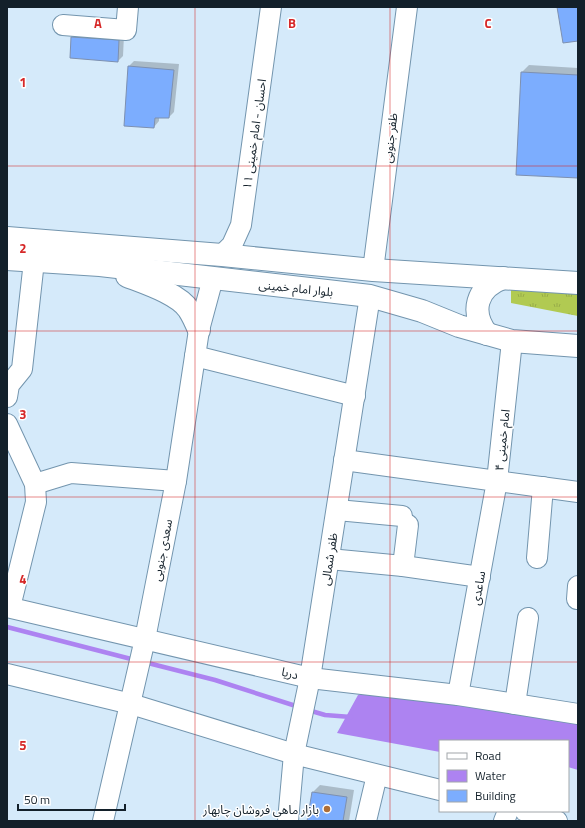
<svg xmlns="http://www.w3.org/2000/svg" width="585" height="828" viewBox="0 0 585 828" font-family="'Titillium Web','Noto Sans Arabic',sans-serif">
<defs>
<pattern id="grass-tufts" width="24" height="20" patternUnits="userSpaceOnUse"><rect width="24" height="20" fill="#b1ca52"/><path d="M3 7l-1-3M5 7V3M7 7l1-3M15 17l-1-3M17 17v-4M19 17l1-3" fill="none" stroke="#97ad48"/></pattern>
</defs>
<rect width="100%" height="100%" fill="#d5eafa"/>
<polygon fill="url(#grass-tufts)" points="511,281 578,287 578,316 511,303"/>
<polygon fill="#ad83f1" points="382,687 578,721 578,770 568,767 568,741 440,741 440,752 337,733 358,695"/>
<g fill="#0003">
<polygon points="77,32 124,35 123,56 118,61 72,37"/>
<polygon points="134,61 179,64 174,112 169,117 159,117 159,121 154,127 129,66"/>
<polygon points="529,65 578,68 578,177 522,72"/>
<polygon points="320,785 354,790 349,821 308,821 313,792"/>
</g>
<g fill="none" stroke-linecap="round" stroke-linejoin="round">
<g stroke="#ad83f1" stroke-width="4.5">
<polyline points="7,627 135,660"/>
<polyline points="144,662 215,680 299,707"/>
<polyline points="308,710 325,715 351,717"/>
</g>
</g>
<g fill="#7cadfe" stroke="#7d90b0">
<polygon points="557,7 578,7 578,41 563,43"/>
<polygon points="71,37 119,40 118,62 70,58"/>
<polygon points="128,66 174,70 169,118 155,118 154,128 124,126"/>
<polygon points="521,72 578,75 578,178 516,175"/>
<polygon points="312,792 347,797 343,821 307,821"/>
</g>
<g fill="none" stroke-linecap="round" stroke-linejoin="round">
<defs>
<g id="minor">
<polyline points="63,25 126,30 128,7"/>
<polyline points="222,255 232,245 241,225 271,7"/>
<polyline points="373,270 407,7"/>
<polyline points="512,341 497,481 578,492"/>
<polyline points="195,356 355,396"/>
<polyline points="7,397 9,385 22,369 34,261"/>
<polyline points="7,424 35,484 36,502 10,607"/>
<polyline points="344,460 497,481 458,695"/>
<polyline points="35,484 71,473 176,481"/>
<polyline points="337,510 402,516"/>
<polyline points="537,558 543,487"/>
<polyline points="329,559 403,566 480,577"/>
<polyline points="403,566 408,525"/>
<polyline points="577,599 578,586"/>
<polyline points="7,607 310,678 458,695 578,714"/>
<polyline points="7,674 131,704 294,754 440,790"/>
<polyline points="515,704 528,618"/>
<polyline points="525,811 557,821"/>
<polyline points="103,821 145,639 176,481 199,330 213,278"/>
<polyline points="288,821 294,754 310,678 370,296"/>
<polyline points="366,821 377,775"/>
<polyline points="504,821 508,811"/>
</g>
<g id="major">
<polyline points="7,238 222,255 373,270 578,283"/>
<polyline points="7,259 100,265 370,296 422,311 459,326 512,341 578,346"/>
<path d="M127 276C145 283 179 294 189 310 193 316 196 323 199 330"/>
<path d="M487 334C470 312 476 288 503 278"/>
</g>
</defs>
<use href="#minor" stroke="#7395ae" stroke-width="22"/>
<use href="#major" stroke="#7395ae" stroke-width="24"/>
<use href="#minor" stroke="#fff" stroke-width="20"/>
<use href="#major" stroke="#fff" stroke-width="22"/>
</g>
<path fill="none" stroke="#d62828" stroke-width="1" stroke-opacity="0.55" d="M195 7V821M390 7V821M7 166H578M7 331H578M7 497H578M7 662H578"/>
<circle fill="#ae6e36" stroke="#fff" stroke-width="1.5" cx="327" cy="809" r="4"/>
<g text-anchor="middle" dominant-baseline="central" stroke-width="3" stroke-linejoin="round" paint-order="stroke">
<g font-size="12" fill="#13202a" stroke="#fff">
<text transform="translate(254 134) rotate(-82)">احسان - امام خمینی ۱۱</text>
<text transform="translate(390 138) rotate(-83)">ظفر جنوبی</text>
<text transform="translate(296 288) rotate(6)">بلوار امام خمینی</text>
<text transform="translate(502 440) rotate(-84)">امام خمینی ۴</text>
<text transform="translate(162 550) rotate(-79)">سعدی جنوبی</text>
<text transform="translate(329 559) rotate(-81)">ظفر شمالی</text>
<text transform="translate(478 588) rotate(-80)">ساعدی</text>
<text transform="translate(290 673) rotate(13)">دریا</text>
</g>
<g font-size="12" fill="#13202a" stroke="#fff" text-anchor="end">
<text x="319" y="809">بازار ماهی فروشان چابهار</text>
</g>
</g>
<g font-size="13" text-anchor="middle" font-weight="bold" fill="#d62828" stroke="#fff" stroke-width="3" stroke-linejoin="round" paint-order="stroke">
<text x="98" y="28">A</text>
<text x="292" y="28">B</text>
<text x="488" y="28">C</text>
<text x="23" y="87">1</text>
<text x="23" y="253">2</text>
<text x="23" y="419">3</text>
<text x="23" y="584">4</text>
<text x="23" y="750">5</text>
</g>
<rect width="585" height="828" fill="none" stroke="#13202a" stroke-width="16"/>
<rect x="439" y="740" width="130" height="72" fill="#ffffff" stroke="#a1a6aa"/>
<rect x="447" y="753" width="20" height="6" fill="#ffffff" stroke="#a1a6aa"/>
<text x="475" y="760" font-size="12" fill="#13202a">Road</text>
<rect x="447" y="770" width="20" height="12" fill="#ad83f1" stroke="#a1a6aa"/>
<text x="475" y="780" font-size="12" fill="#13202a">Water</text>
<rect x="447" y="790" width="20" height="12" fill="#7cadfe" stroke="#a1a6aa"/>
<text x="475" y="800" font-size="12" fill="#13202a">Building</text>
<path d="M18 804v6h107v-6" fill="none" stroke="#13202a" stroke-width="2"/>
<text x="24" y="804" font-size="12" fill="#13202a" stroke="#ffffff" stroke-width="3" paint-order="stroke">50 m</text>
</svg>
